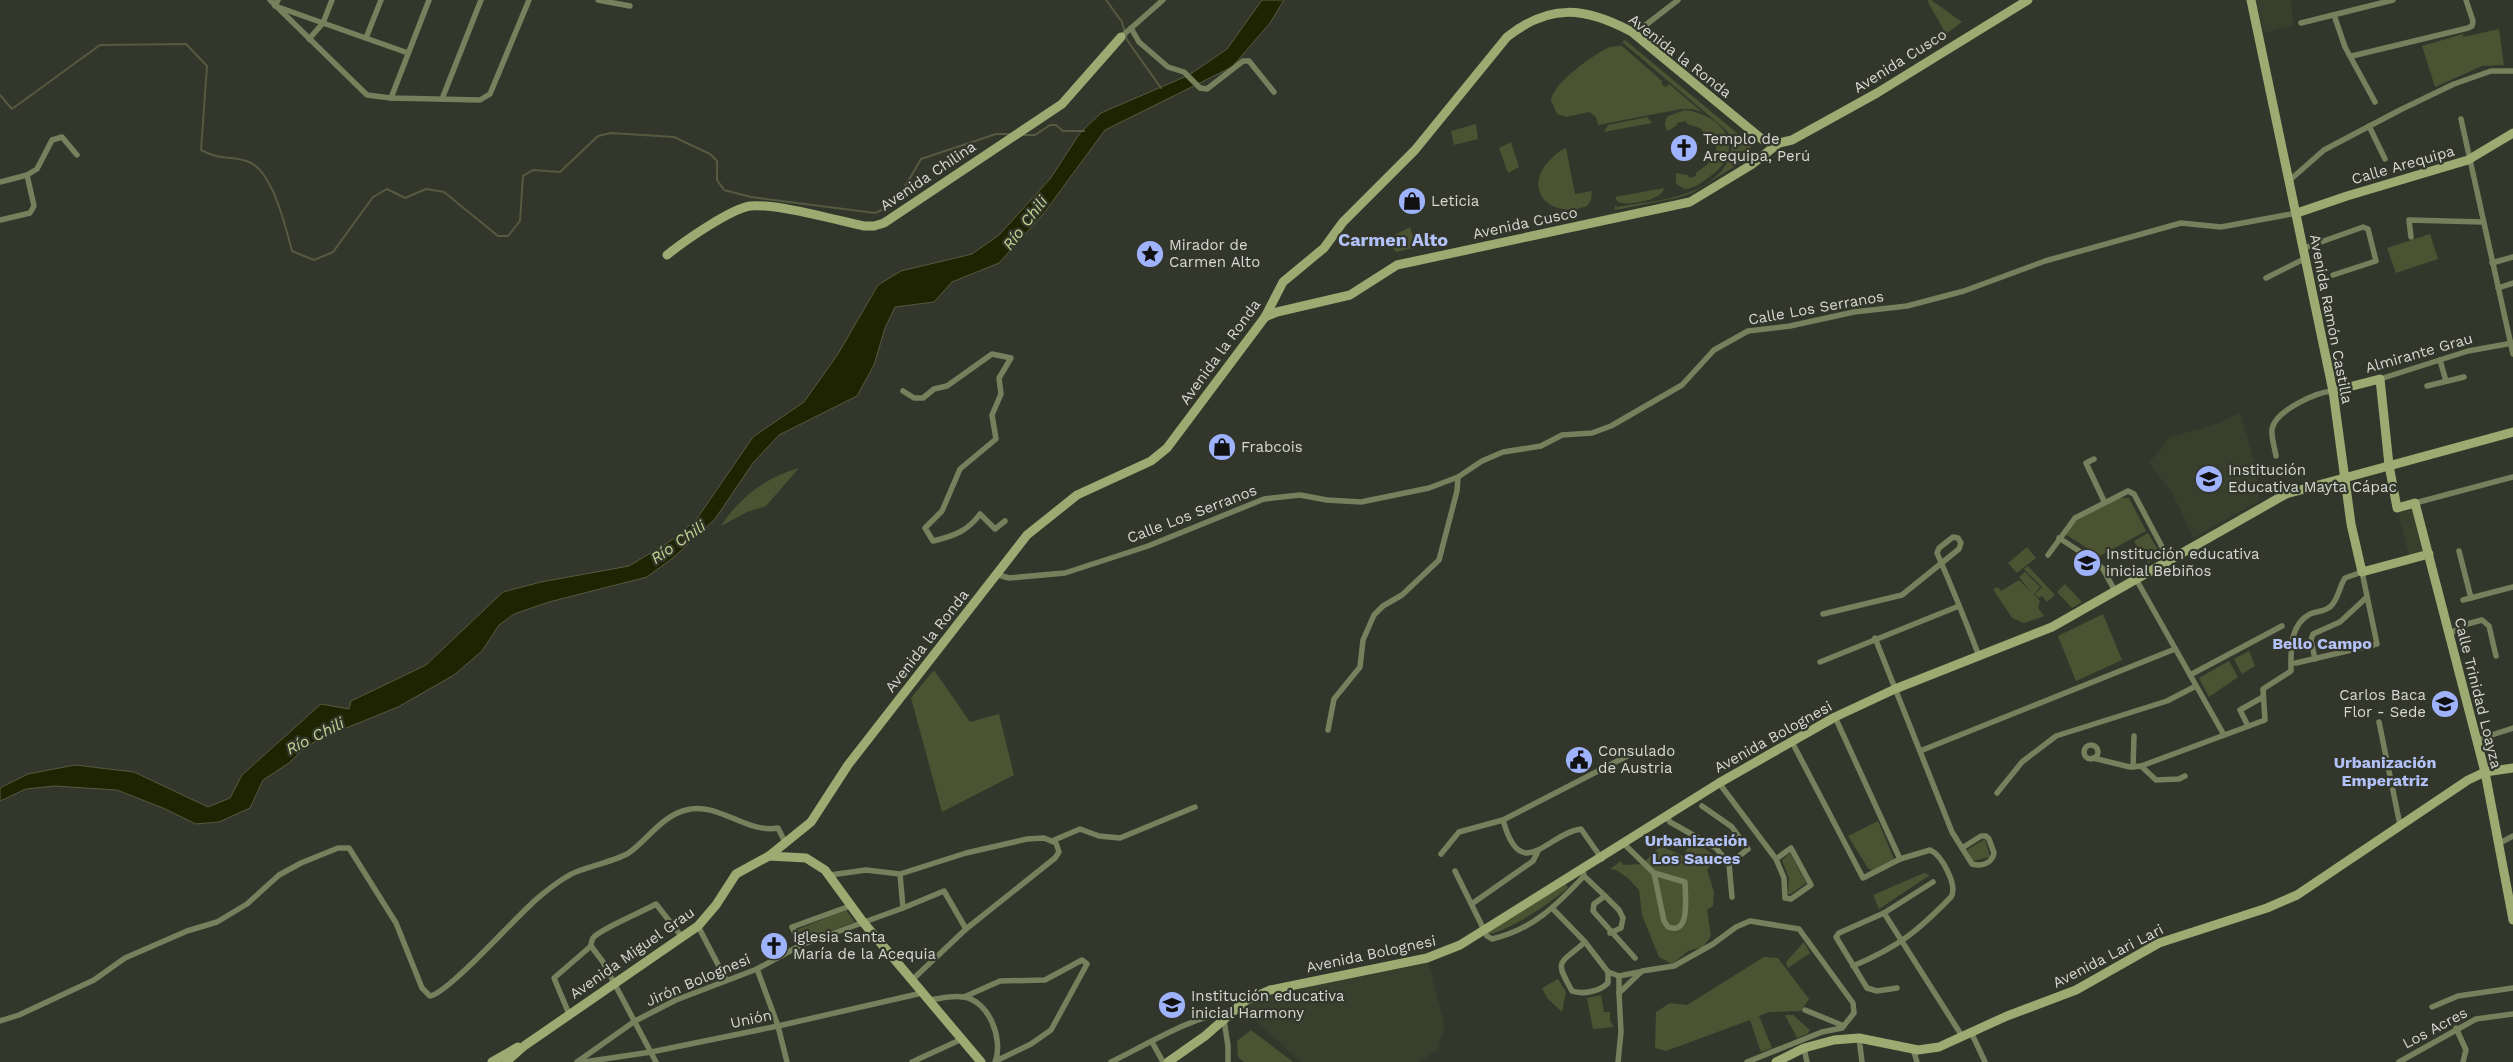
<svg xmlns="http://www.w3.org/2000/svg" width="2513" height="1062" viewBox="0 0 2513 1062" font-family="'Work Sans',sans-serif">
<rect width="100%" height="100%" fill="#33362b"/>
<g fill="#393e2d">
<polygon points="2256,0 2293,0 2291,4 2294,25 2264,33"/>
<polygon points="2240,412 2255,464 2259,501 2193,538 2173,494 2149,463 2170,437 2217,424"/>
<polygon points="2414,509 2425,551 2409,555 2398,513"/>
<polygon points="1428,961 1445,1026 1438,1050 1419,1062 1301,1062 1243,1009 1265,996"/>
</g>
<g fill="#4c5332">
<polygon points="1927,0 1931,0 1962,22 1946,34"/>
<polygon points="2499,29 2504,65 2482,66 2435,87 2422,46 2463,34 2463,37"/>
<path d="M1625 40 1749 143 1751 148 1748 158 1692 193 1677 198 1615 210V205L1617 207C1639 203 1664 201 1685 194 1712 185 1744 160 1726 130L1622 42Z"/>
<path d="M1622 46 1662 81V85L1666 87 1669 84 1702 112 1692 109H1681L1598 125 1596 117 1589 112 1566 117 1557 114 1551 100C1553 84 1591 56 1606 49 1610 46 1617 46 1622 46Z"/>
<path d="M1685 110C1724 115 1749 150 1709 177 1701 183 1695 188 1685 189L1676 184V173L1688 175 1689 178 1696 176V173L1708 164 1712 153 1717 152 1714 136 1708 137 1700 128 1687 124 1686 121 1677 123V125L1668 131C1664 126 1664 121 1668 116Z"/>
<polygon points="1647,117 1652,123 1604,132 1608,125"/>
<polygon points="1476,124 1478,139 1454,145 1451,131"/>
<polygon points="1511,142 1519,167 1508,173 1499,148"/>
<path d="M1566 148 1575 194 1592 191 1591 200 1587 206C1553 220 1520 191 1550 160 1555 155 1559 151 1566 148Z"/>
<path d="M1664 188C1663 200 1628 206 1618 202L1615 197Z"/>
<polygon points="1410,227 1416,247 1396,252 1387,239"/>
<polygon points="2430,234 2438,259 2396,273 2387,248"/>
<path d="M799 468 766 506 747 512 721 526C739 498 766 477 799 468Z"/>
<polygon points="2119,498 2129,498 2146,531 2100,556 2065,534 2077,520"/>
<polygon points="2148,533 2161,555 2148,563 2134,541"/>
<polygon points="2027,547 2036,558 2017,573 2008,563"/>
<polygon points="2028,566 2055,595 2047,602 2042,596 2039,598 2035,594 2042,587 2024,569"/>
<polygon points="2025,572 2040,587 2034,594 2040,601 2038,608 2044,616 2024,623 2012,618 1993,589 1998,587 2001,591 2019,580 2031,592 2019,577"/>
<polygon points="2065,584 2082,602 2072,608 2057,592"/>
<polygon points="2103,614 2122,660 2076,681 2058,636"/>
<polygon points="2249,651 2255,666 2242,674 2234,659"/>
<polygon points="2229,661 2238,677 2209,697 2199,678"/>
<polygon points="934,670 970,722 999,714 1014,775 942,812 911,698"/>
<polygon points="1878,821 1894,859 1872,870 1868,868 1848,836"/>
<polygon points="1985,839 1990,857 1973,861 1967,850"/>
<polygon points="1692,840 1717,857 1707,870 1714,892 1713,906 1707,910 1711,936 1703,947 1688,951 1672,964 1659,957 1642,915 1639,890 1628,878 1616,870 1610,869 1621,861 1623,865 1642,864 1661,846 1683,856"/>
<polygon points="1790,853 1806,883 1791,894 1788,894 1789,878 1782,860"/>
<polygon points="1924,873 1930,875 1879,909 1873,895"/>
<path d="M1566 884 1568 888C1544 907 1520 924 1491 934L1487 932Z"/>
<polygon points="846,910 855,922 802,941 796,930"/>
<polygon points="1804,942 1810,953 1788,968 1786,962"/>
<polygon points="1764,957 1778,958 1809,999 1801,1011 1769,1012 1759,1016 1772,1048 1761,1052 1750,1020 1666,1051 1655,1048 1656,1012 1670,1003 1687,1005"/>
<polygon points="1558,979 1566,992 1562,1012 1547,998 1542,988"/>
<polygon points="1601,995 1604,1012 1610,1012 1610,1021 1614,1027 1593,1029 1587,998"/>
<polygon points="1785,1015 1793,1015 1810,1030 1807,1034 1797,1038"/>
<polygon points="1251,1030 1293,1062 1244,1062 1238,1057 1237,1041"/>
</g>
<polygon fill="#1e2401" stroke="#565a40" points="1262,0 1284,0 1270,23 1232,67 1105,130 1044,213 999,263 952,282 934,302 895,307 885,328 874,365 857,396 779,435 753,463 715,519 674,557 647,577 549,602 514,614 499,625 482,651 454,675 398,707 319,739 301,751 289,763 263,780 250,808 219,822 196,824 163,808 117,790 55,786 26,789 0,801 0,788 28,774 75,765 134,772 208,807 230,798 242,775 321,704 349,709 351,701 426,665 503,592 541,582 629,566 672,540 696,520 753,437 804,402 838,354 878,285 901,271 972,254 999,235 1050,179 1080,133 1101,113 1189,75 1227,49"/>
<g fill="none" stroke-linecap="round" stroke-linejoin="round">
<g stroke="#565a40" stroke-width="2">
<polyline points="1106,0 1122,22 1127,40 1161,88"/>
<path d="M0 95 12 109 100 45 186 44 207 66 201 150C221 161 232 155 249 162 273 172 286 228 292 251L314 260 333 252 373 197 387 189 405 198 426 189 444 192 498 236H508L520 221 523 176 533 170 560 172 598 136 611 133 674 137 710 154 717 161V180L724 190 751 197 875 213 895 204 921 159 996 134H1009"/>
<polyline points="1022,135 1035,135 1050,125 1056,125 1063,131 1084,131"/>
</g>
<g stroke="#77805d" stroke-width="5.5">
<polyline points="270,0 367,95 391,98 480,100 490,94 529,0"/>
<polyline points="278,0 275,6 408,53"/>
<polyline points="598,0 630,6"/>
<polyline points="2334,15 2345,47 2375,102"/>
<polyline points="2301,23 2393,0"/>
<polyline points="1131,28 1139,42 1168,67 1184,72 1200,88 1207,89 1243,61 1249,61 1274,92"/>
<polyline points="1632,32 1647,24 1678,0"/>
<polyline points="1121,37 1163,0"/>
<polyline points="366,38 381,0"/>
<polyline points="309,39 323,23 332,0"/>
<polyline points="2352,56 2468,28 2472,26 2473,21 2466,0"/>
<polyline points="391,98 429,0"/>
<polyline points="442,99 481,0"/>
<polyline points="2461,119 2513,354"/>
<polyline points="2369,126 2385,159"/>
<polyline points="2290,180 2324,150 2400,110 2454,84 2491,71 2513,71"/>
<polyline points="0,182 27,175"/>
<polyline points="0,220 30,213 34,206 27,175 37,169 52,140 62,137 77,155"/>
<polyline points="2411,237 2409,220 2483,222"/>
<polyline points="2304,248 2363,227 2368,229 2376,261 2333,275"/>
<polyline points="2492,263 2513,257"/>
<polyline points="2266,278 2306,258"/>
<polyline points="2498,288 2513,283"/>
<polyline points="2440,360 2446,381"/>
<polyline points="2380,379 2468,351 2513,343"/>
<polyline points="2427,386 2464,377"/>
<path d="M903 391 914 398H923L934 389 947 386 992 354 1011 358 999 378 1001 394 992 415 996 439 960 469 942 511 925 528 933 541C954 536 968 531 980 514L995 529 1005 521"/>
<path d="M2276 456C2275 449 2271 437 2272 429 2275 411 2316 392 2333 391"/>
<polyline points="2094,459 2086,463 2104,501"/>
<polyline points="2415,503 2513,477"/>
<polyline points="2059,538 2096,562 2103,569 2115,591"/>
<polyline points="2459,551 2471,598"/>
<polyline points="2048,555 2075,518 2128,491 2134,494 2169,560"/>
<polyline points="995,574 1009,578 1065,573 1148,546 1264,499 1300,495 1327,500 1361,502 1429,488 1458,477 1482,461 1503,452 1541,446 1562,435 1592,433 1611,426 1682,385 1714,350 1748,331 1790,326 1854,312 1907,306 1964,291 2045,261 2181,223 2221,227 2297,213"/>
<polyline points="2136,579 2224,735"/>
<polyline points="2463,600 2513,587"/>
<path d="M1823 614 1902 595 1959 549 1961 543 1958 538 1953 537 1939 548 1937 553C1952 587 1966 622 1979 656"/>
<polyline points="2449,634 2467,624 2482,620 2489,626 2496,656"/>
<path d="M1875 638 1952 832 1972 864C1982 867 1992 863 1994 853L1989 839 1986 836H1981L1962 848"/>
<polyline points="2315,659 2311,640 2313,634 2340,622 2367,597"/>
<polyline points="1820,662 1959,606"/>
<polyline points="2190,675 2282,626"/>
<polyline points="1835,717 1900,859"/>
<polyline points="2379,722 2400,825"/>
<polyline points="2248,726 2240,710 2263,697"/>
<polyline points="1328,730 1334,699 1360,667 1363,640 1374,615 1383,606 1402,595 1439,560 1457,491 1458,477"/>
<polyline points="2476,740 2513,728"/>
<path d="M1792 742 1863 878 1900 859 1930 850C1942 855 1958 886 1951 897 1917 932 1898 947 1853 966"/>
<circle cx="2091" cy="752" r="7"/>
<polyline points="1920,751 2175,649"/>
<path d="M2093 758 2130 767 2141 766 2265 720 2263 689 2291 671C2291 651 2289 625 2310 614 2317 611 2325 612 2331 606 2339 598 2339 587 2345 578L2362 572 2377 644 2296 663"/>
<polyline points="2141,766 2156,780 2179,779 2185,776"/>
<polyline points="2133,767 2134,736"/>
<polyline points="1719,783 1776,859 1784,878 1785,898 1791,899 1811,885 1791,848 1776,859"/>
<polyline points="1997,793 2022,762 2056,736 2167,701 2196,686"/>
<polyline points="1702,806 1732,827 1748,849 1729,864"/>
<polyline points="1667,817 1670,822 1716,848 1729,864 1732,897"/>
<path d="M1503 820C1521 886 1548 833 1581 829L1602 859"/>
<polyline points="1052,841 1080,829 1099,836 1120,838 1195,807"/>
<path d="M1624 844 1654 873 1685 882C1685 895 1691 936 1668 927L1664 921 1654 873"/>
<polyline points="2498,844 2513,836"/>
<polyline points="1441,854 1459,832 1503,820 1637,751"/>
<path d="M1455 871 1487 936 1492 939C1532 930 1557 905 1584 876L1583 870"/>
<polyline points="830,875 866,870 900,874"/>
<polyline points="1584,876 1605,896"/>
<polyline points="1473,903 1533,861 1538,851"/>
<polyline points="903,908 944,891 966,929"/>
<polyline points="1553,909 1585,942 1608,972 1619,976"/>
<polyline points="1884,913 1962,1036"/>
<polyline points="698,926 726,980"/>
<polyline points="1610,933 1621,928 1623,918 1619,910 1605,896 1594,904 1593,911 1635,958"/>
<path d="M1585 942C1559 965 1554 959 1572 991 1583 995 1600 991 1608 983V972"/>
<polyline points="801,945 792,927 850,906"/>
<polyline points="757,969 778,1026 787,1062"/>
<polyline points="1897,988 1877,991 1867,988 1836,937 1839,933 1884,913 1933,882"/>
<polyline points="1619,993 1619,976 1639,972"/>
<polyline points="964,997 1000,981 1045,980 1082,960 1087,964 1051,1030 1031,1044 996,1061"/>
<path d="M928 1000C939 999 952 995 963 997 989 1000 1004 1040 995 1062"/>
<polyline points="2432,1007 2458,996 2513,988"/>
<polyline points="1805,1010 1844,1026"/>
<polyline points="569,1014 554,978 591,946"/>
<polyline points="1224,1020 1228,1046 1228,1062"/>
<path d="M0 1021 19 1015 94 980 125 958 187 931 217 922 247 904 279 875 301 863 338 848H349L396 923 422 988 430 996C449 993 517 915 539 897 550 888 563 877 576 872 589 866 620 860 630 852 648 839 662 816 686 810 718 801 746 834 778 828L785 842"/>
<polyline points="2456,1028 2466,1050 2463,1062"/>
<polyline points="1971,1032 1985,1062"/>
<polyline points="1859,1038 1862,1062"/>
<polyline points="1152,1042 1163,1062"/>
<polyline points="1804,1048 1807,1062"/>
<polyline points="1913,1049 1917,1062"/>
<polyline points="577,1062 635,1021 676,1000 757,969 801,945 903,908 900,874 966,853 1027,839 1044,838 1056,843 1059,852 1055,858 966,929 912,980"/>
<polyline points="584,1062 651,1052 778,1026 922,993"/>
<path d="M656 1062 603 962 591 946C591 945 592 940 593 938 598 930 644 911 656 904L682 937"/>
<polyline points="912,1062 962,1039"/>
<path d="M1111 1062C1150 1043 1191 1017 1234 1010"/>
<polyline points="1618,1062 1621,1032 1619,993 1642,971 1674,966 1713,944 1736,927 1750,921 1799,929 1853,1003 1854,1013 1842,1028 1822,1032 1747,1062"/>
<polyline points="2399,1062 2476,1019 2513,1014"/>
</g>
<g stroke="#9daa71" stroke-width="9">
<polyline points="2251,0 2333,391 2351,524 2362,572 2429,554"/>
<polyline points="2297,213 2347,196 2468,160 2513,133"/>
<path d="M667 255C683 242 730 209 750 206 775 203 836 220 864 226H874L884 223 1062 104 1121 37"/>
<polyline points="1265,317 1277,312 1350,295 1397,265 1690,202 1751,165 1779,143 1792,140 1877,93 2028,0"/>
<polyline points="2333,391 2380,379 2389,465 2397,508 2415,503 2485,772 2513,920"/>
<polyline points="769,856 806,858 825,870 863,922 981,1062"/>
<polyline points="492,1062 518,1047"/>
<path d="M506 1062 524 1046 698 926 716 905 736 874 769 856 811 822 848 765 1027 535 1077 495 1151 461 1167 448 1265 317 1283 282 1324 248 1343 222 1415 150 1507 37C1550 3 1585 7 1632 32L1763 140 1779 143"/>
<polyline points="1168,1062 1205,1036 1245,1001 1270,990 1427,958 1460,945 1719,783 1835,717 1895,689 2052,627 2286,494 2513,432"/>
<polyline points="1776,1062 1804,1048 1834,1040 1859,1038 1918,1050 1939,1047 2007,1016 2076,990 2159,943 2267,908 2297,895 2468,780 2485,772 2513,768"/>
</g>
</g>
<defs>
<symbol id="church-disc" viewBox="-11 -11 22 22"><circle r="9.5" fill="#9fb3fd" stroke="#33362b"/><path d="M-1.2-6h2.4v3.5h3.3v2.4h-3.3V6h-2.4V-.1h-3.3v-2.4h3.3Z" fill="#111"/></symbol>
<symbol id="shop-disc" viewBox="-11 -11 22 22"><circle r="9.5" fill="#9fb3fd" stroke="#33362b"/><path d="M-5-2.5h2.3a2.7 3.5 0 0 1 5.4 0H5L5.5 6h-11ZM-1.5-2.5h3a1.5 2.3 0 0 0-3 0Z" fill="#111"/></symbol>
<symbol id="sight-disc" viewBox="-11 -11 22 22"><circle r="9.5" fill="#9fb3fd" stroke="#33362b"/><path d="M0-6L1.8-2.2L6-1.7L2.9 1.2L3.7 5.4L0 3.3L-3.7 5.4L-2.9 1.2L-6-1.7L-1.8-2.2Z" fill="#111"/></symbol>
<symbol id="school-disc" viewBox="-11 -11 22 22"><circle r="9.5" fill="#9fb3fd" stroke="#33362b"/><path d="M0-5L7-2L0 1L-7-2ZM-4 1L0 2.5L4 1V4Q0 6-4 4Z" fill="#111"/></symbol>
<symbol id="civic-disc" viewBox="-11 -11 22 22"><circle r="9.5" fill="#9fb3fd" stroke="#33362b"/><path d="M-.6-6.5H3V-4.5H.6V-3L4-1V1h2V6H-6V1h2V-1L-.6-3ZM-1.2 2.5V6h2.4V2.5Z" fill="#111"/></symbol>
</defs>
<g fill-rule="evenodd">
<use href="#church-disc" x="1668" y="132" width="32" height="32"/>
<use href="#shop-disc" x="1396" y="185" width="32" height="32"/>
<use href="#sight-disc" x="1134" y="238" width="32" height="32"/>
<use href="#shop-disc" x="1206" y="431" width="32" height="32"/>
<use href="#school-disc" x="2193" y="463" width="32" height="32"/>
<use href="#school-disc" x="2071" y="547" width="32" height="32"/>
<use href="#school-disc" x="2429" y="688" width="32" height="32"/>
<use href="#civic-disc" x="1563" y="744" width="32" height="32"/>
<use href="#church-disc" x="758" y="930" width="32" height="32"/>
<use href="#school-disc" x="1156" y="989" width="32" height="32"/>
</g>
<g text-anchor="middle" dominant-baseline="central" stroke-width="4.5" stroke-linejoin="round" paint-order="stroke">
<g font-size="15" fill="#d7d9d2" stroke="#33362b">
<text transform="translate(1680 56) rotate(38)">Avenida la Ronda</text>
<text transform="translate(1900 61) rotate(-32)">Avenida Cusco</text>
<text transform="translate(2403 165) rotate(-16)">Calle Arequipa</text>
<text transform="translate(928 176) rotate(-34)">Avenida Chilina</text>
<text transform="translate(1525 223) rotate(-12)">Avenida Cusco</text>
<text transform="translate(1816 308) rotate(-10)">Calle Los Serranos</text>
<text transform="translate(2331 319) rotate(79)">Avenida Ramón Castilla</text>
<text transform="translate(1220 352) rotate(-54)">Avenida la Ronda</text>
<text transform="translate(2419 353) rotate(-16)">Almirante Grau</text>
<text transform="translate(1192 514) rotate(-21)">Calle Los Serranos</text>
<text transform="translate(927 641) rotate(-52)">Avenida la Ronda</text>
<text transform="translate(2478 693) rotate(76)">Calle Trinidad Loayza</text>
<text transform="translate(1773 737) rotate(-29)">Avenida Bolognesi</text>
<text transform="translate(632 953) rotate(-35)">Avenida Miguel Grau</text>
<text transform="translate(1371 954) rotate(-12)">Avenida Bolognesi</text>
<text transform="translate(2108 956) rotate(-27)">Avenida Lari Lari</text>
<text transform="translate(698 980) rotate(-23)">Jirón Bolognesi</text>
<text transform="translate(751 1019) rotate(-12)">Unión</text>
<text transform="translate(2435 1028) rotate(-28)">Los Acres</text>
</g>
<g font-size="15" fill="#d7d9d2" stroke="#33362b" text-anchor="start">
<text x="1703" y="139">Templo de<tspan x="1703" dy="17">Arequipa, Perú</tspan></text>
<text x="1431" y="201">Leticia</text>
<text x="1169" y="245">Mirador de<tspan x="1169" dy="17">Carmen Alto</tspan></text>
<text x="1241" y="447">Frabcois</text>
<text x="2228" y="470">Institución<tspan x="2228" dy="17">Educativa Mayta Cápac</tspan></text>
<text x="2106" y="554">Institución educativa<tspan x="2106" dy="17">inicial Bebiños</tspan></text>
<text x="2426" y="695" text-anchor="end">Carlos Baca<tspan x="2426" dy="17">Flor - Sede</tspan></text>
<text x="1598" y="751">Consulado<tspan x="1598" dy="17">de Austria</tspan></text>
<text x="793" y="937">Iglesia Santa<tspan x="793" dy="17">María de la Acequia</tspan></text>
<text x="1191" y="996">Institución educativa<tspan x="1191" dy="17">inicial Harmony</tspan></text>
</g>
<g font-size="16" font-style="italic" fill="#c3d292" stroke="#33362b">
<text transform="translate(1025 223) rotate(-53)">Río Chili</text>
<text transform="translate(678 542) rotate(-35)">Río Chili</text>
<text transform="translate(315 736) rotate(-27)">Río Chili</text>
</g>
<g font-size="16" font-weight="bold" fill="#b2c2f9" stroke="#33362b">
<text x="2322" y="643">Bello Campo</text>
<text x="2385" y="762">Urbanización<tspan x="2385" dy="18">Emperatriz</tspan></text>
<text x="1696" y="840">Urbanización<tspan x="1696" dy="18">Los Sauces</tspan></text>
</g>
<g font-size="18" font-weight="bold" fill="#b2c2f9" stroke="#33362b">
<text x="1393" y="239">Carmen Alto</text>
</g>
</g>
</svg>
